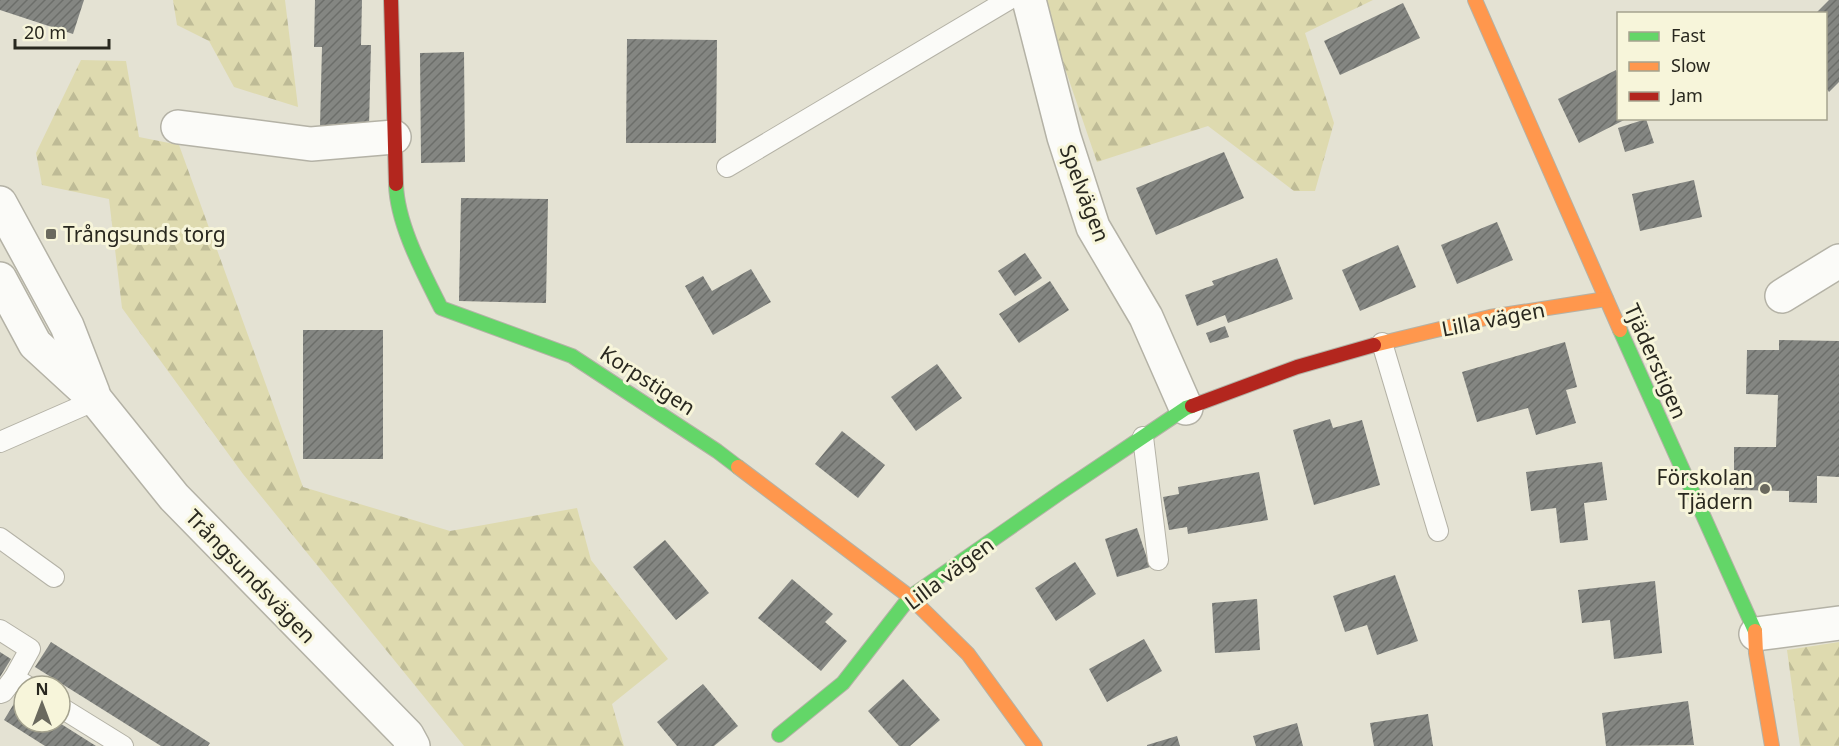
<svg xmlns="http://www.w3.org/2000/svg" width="1839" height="746" viewBox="0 0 1839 746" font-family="'Noto Sans',sans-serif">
<defs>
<pattern id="forest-firs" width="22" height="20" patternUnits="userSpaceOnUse" patternTransform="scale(1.5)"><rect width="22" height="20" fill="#dedaaf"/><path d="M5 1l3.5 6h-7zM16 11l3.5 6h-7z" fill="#bebb96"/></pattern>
<pattern id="building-hatch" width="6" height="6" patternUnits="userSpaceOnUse" patternTransform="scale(1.5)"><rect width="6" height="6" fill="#848682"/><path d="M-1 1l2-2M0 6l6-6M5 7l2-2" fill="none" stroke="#6c6e6a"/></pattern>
</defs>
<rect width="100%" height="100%" fill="#e4e2d3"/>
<g fill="url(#forest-firs)">
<polygon points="173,0 285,0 298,107 234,87 209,41 177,25"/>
<polygon points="1043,0 1373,0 1305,33 1334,123 1315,191 1294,191 1208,126 1097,162 1044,7"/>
<polygon points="81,60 126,61 139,137 179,145 303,487 450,531 577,508 591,560 668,659 612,704 624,746 464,746 243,474 122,308 109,199 42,185 36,153"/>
<polygon points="1839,642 1839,746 1800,746 1787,650"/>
</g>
<g fill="url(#building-hatch)">
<polygon points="0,0 84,0 73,34 0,10"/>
<polygon points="315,0 362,0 361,45 371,45 369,127 320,126 322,47 314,47"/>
<polygon points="1829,0 1839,0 1839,82 1829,92 1826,88 1826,14 1815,14"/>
<polygon points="1403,3 1420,38 1340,75 1324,41"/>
<polygon points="627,39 717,40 716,143 626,143"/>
<polygon points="464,52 465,162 421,163 420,53"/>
<polygon points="1616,70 1618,75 1618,118 1628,118 1579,143 1558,99"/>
<polygon points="1646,119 1654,143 1625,152 1618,128"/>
<polygon points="1224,152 1244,198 1156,235 1136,188"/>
<polygon points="1694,180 1702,217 1640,231 1632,194"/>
<polygon points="461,198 548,199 546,303 459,301"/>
<polygon points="1497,222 1513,260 1457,284 1441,245"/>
<polygon points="1398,245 1416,287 1360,311 1342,270"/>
<polygon points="1025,253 1042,278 1015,296 998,271"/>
<polygon points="1277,258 1293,299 1228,323 1225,315 1197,326 1185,295 1214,285 1212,281"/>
<polygon points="751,269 771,302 713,335 685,286 703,276 712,291"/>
<polygon points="1050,281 1069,310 1019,343 999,314"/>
<polygon points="1225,326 1229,337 1210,343 1206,333"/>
<rect x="303" y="330" width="80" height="129"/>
<polygon points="1779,340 1839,341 1839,477 1817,476 1817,503 1789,502 1789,491 1734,490 1734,447 1776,447 1778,395 1746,394 1747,350 1779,350"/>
<polygon points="1565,342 1577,387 1566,390 1576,423 1536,435 1528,408 1477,422 1462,372"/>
<polygon points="937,364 962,398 916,431 891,397"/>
<polygon points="1330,419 1333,428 1362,420 1380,485 1314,505 1293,430"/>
<polygon points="842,431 885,465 858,498 815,464"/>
<polygon points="1602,462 1607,500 1584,503 1588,540 1560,543 1556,508 1531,511 1526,472"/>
<polygon points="1259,472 1268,520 1188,534 1187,527 1169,530 1163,497 1179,494 1178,487"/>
<polygon points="1137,528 1150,567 1117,577 1105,539"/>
<polygon points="665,540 709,593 676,620 633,567"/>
<polygon points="1075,562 1096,594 1056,621 1035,588"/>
<polygon points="1395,575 1418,641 1377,655 1367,625 1345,632 1333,596"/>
<polygon points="792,579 833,614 825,622 847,641 821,671 758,618"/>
<polygon points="1655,581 1662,653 1614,659 1610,620 1582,623 1578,590"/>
<polygon points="1257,599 1260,650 1215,653 1212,603"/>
<polygon points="1144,639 1162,671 1107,702 1089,669"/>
<polygon points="51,642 210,743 208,746 161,746 35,667"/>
<polygon points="0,652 11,659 0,677"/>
<polygon points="903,679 940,720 910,746 899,746 868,711"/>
<polygon points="703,684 738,726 714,746 677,746 657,722"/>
<polygon points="18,697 24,701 24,722 58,722 96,746 45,746 4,720"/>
<polygon points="1688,701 1694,745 1606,746 1602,713"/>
<polygon points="1428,714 1433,746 1374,746 1370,723"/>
<polygon points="1297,723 1303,746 1256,746 1253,736"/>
<polygon points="1177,736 1180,746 1147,746 1147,745"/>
</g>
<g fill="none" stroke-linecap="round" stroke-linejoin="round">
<defs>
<g id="lane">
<polyline points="727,167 1008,0"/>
<polyline points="1382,343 1438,531"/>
<polyline points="1143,437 1158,560"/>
<polyline points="0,442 96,400"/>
<polyline points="0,538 54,577"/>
<polyline points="0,630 30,649 14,678"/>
<polyline points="0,693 3,692 14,678 27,686"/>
<polyline points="60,707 123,746"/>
</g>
<g id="street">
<polyline points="1029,0 1064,137 1093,227 1146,317 1186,408"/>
<polyline points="178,127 311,144 394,137"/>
<polyline points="0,203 67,326 93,393"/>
<polyline points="0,279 35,344 96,400 174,497 407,735 413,746"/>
<polyline points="1782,296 1839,261"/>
<polyline points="1756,634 1839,623"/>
</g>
<g id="fast">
<path d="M396 184C397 224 423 272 441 308L572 356 717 451 738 467"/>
<polyline points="1620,330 1755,631"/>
<polyline points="779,735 843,683 910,597 1061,492 1186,408 1192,406"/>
</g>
<g id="slow">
<polyline points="1475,0 1620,330"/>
<polyline points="1374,345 1490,317 1606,299"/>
<polyline points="738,467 910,597 968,654 1035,746"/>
<polyline points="1755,631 1756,653 1772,746"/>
</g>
<g id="jam">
<polyline points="391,0 396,184"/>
<polyline points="1192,406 1297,367 1374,345"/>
</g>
</defs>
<use href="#lane" stroke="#b4b2a6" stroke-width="22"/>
<use href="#street" stroke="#b4b2a6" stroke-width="36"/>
<use href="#fast" stroke="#b4b2a6" stroke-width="16"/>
<use href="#slow" stroke="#b4b2a6" stroke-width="16"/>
<use href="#jam" stroke="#b4b2a6" stroke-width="16"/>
<use href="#lane" stroke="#fbfbf8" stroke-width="20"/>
<use href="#street" stroke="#fbfbf8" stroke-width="33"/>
<use href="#fast" stroke="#63d668" stroke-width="14"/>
<use href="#slow" stroke="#ff974d" stroke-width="14"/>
<use href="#jam" stroke="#b3261e" stroke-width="14"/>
</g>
<g fill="#6a695e" stroke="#f7f5da" stroke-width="2">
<rect x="45" y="228" width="12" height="12" rx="3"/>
<circle cx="1765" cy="489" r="6"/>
</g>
<g text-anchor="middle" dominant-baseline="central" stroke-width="6" stroke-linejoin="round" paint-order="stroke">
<g font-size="21" fill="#29281f" stroke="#f7f5da">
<text transform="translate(1085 193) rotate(69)">Spelvägen</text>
<text transform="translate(1493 319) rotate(-11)">Lilla vägen</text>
<text transform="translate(1656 361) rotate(66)">Tjäderstigen</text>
<text transform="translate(648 380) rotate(33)">Korpstigen</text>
<text transform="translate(949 573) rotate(-37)">Lilla vägen</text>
<text transform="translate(251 576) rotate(46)">Trångsundsvägen</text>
</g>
<g font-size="21" fill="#29281f" stroke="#f7f5da" text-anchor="start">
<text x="63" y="234">Trångsunds torg</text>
<text x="1753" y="477" text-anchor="end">Förskolan<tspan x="1753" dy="24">Tjädern</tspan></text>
</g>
</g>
<rect x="1617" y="12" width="210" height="108" fill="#f7f5da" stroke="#a5a38f" stroke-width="1.5"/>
<rect x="1629" y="32" width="30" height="9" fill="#63d668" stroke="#a5a38f" stroke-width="1.5"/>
<text x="1671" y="42" font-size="18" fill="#29281f">Fast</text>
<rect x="1629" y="62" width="30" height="9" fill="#ff974d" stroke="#a5a38f" stroke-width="1.5"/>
<text x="1671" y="72" font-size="18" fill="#29281f">Slow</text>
<rect x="1629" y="92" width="30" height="9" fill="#b3261e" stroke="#a5a38f" stroke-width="1.5"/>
<text x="1671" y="102" font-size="18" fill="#29281f">Jam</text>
<g transform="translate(42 704)"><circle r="28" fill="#f7f5da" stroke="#a5a38f" stroke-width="1.5"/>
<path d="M0-4.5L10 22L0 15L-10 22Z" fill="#6a695e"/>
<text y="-9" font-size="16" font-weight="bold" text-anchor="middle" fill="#29281f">N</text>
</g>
<path d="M15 39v9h94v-9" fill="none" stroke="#29281f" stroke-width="3"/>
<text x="24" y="39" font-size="18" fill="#29281f" stroke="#f7f5da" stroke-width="4.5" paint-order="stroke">20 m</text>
</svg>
